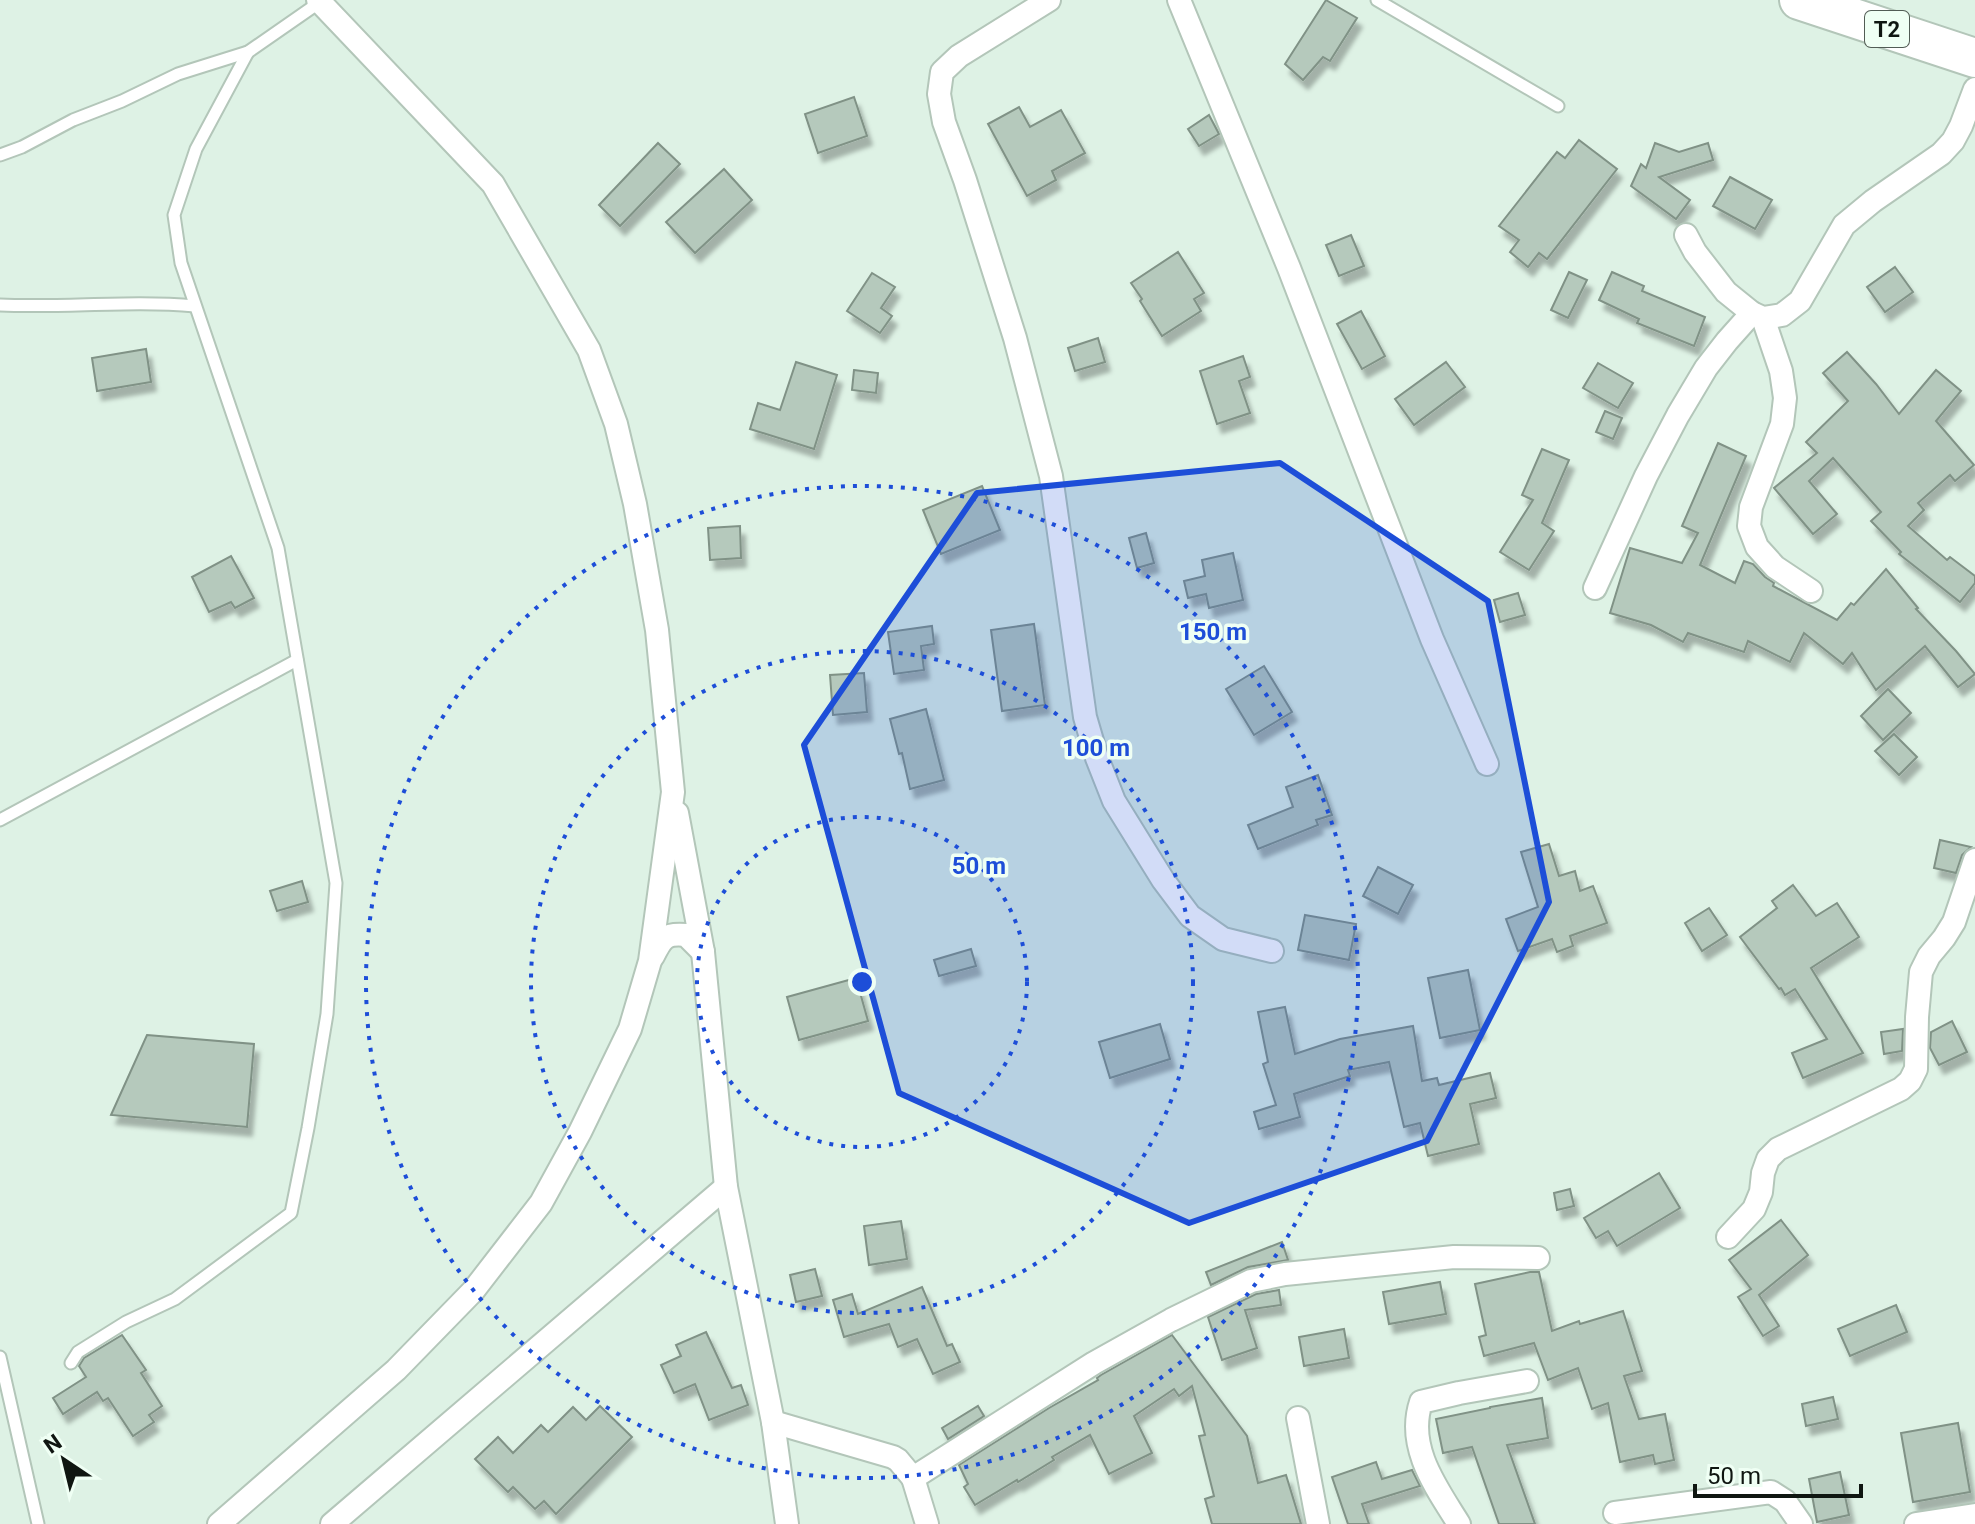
<svg xmlns="http://www.w3.org/2000/svg" width="1975" height="1524" viewBox="0 0 1975 1524" font-family="Roboto,sans-serif">
<defs>
<filter id="shadow"><feDropShadow dx="5" dy="9" stdDeviation="2" flood-color="#0004"/></filter>
</defs>
<rect width="100%" height="100%" fill="#def2e5"/>
<g fill="#b5c9bc" stroke="#809286" stroke-width="2" filter="url(#shadow)">
<polygon points="1326,0 1357,18 1330,61 1323,57 1303,80 1285,64"/>
<polygon points="854,97 867,136 818,153 805,114"/>
<polygon points="1019,107 1030,127 1061,110 1085,153 1052,171 1056,180 1027,196 988,124"/>
<polygon points="1209,115 1219,134 1199,146 1188,129"/>
<polygon points="1579,140 1617,169 1547,259 1539,253 1528,267 1510,252 1519,240 1499,226 1557,152 1565,158"/>
<polygon points="658,143 680,164 620,226 599,205"/>
<polygon points="1655,143 1679,152 1708,143 1713,160 1659,177 1690,200 1676,219 1631,186 1641,164 1646,168"/>
<polygon points="724,169 752,200 695,253 666,222"/>
<polygon points="1730,177 1772,200 1755,229 1713,206"/>
<polygon points="1351,235 1364,266 1339,276 1326,245"/>
<polygon points="1178,252 1204,293 1194,299 1201,311 1162,336 1140,301 1142,299 1131,283"/>
<polygon points="1895,267 1913,292 1885,312 1867,287"/>
<polygon points="1569,272 1587,280 1568,318 1551,310"/>
<polygon points="1612,272 1644,286 1642,291 1705,317 1694,346 1637,323 1639,319 1599,300"/>
<polygon points="872,273 895,287 881,308 892,316 880,333 847,311"/>
<polygon points="1361,311 1385,356 1362,369 1337,324"/>
<polygon points="1098,338 1105,362 1075,371 1068,348"/>
<polygon points="146,349 151,382 97,391 92,358"/>
<polygon points="1847,352 1876,384 1899,414 1936,370 1961,391 1936,421 1974,465 1955,481 1950,475 1918,503 1924,510 1908,526 1947,560 1950,557 1975,576 1975,583 1960,602 1899,554 1901,552 1871,521 1881,512 1833,458 1809,481 1837,514 1813,534 1774,488 1817,453 1806,442 1848,401 1823,373"/>
<polygon points="1243,356 1250,377 1239,381 1250,413 1217,424 1200,371"/>
<polygon points="796,362 837,375 814,449 750,429 758,403 780,410"/>
<polygon points="1446,362 1465,387 1414,425 1395,399"/>
<polygon points="1598,363 1633,383 1618,408 1583,388"/>
<polygon points="854,370 878,373 876,393 852,390"/>
<polygon points="1605,411 1622,418 1613,439 1596,432"/>
<polygon points="1718,443 1746,456 1700,565 1735,583 1744,561 1753,564 1765,577 1774,583 1773,586 1837,620 1851,603 1854,605 1886,569 1918,608 1916,609 1956,651 1975,674 1958,687 1925,646 1876,690 1852,653 1843,664 1804,633 1790,662 1748,641 1744,652 1688,633 1683,642 1651,625 1610,613 1630,548 1682,563 1698,533 1682,526"/>
<polygon points="1542,449 1569,460 1542,523 1554,531 1529,570 1500,552 1533,500 1522,495"/>
<polygon points="982,486 1000,530 941,554 923,510"/>
<polygon points="740,526 741,558 710,560 708,528"/>
<polygon points="1146,533 1154,563 1137,568 1129,538"/>
<polygon points="1233,553 1243,600 1209,608 1206,594 1188,598 1184,581 1205,576 1202,560"/>
<polygon points="231,556 254,598 235,608 231,602 209,612 192,577"/>
<polygon points="1518,593 1525,615 1500,622 1494,600"/>
<polygon points="1034,624 1045,705 1002,711 991,630"/>
<polygon points="932,626 934,644 921,646 924,670 894,674 888,632"/>
<polygon points="1264,666 1292,712 1254,735 1226,689"/>
<polygon points="864,673 867,712 833,715 830,675"/>
<polygon points="1888,689 1911,713 1883,740 1861,716"/>
<polygon points="926,709 944,780 910,789 902,753 899,754 890,719"/>
<polygon points="1894,734 1917,757 1899,775 1875,751"/>
<polygon points="1318,775 1332,815 1316,820 1318,825 1258,849 1248,825 1293,807 1286,787"/>
<polygon points="1940,840 1971,847 1962,855 1956,873 1934,868"/>
<polygon points="1549,844 1559,876 1575,871 1580,891 1593,886 1607,923 1570,936 1573,946 1557,952 1552,939 1518,951 1506,919 1538,907 1521,852"/>
<polygon points="1378,867 1413,885 1398,914 1363,896"/>
<polygon points="302,881 308,902 277,911 270,891"/>
<polygon points="1793,885 1816,916 1837,903 1859,937 1811,968 1863,1053 1803,1078 1792,1053 1827,1039 1795,989 1785,995 1781,988 1779,989 1740,937 1777,908 1772,901"/>
<polygon points="1709,908 1727,935 1702,951 1685,923"/>
<polygon points="1305,915 1356,924 1349,960 1298,950"/>
<polygon points="971,949 976,966 939,976 934,960"/>
<polygon points="1468,970 1480,1030 1440,1038 1428,978"/>
<polygon points="856,978 868,1021 799,1040 787,997"/>
<polygon points="1285,1007 1295,1054 1340,1039 1413,1026 1422,1081 1437,1078 1439,1085 1490,1073 1496,1098 1470,1104 1479,1144 1428,1156 1420,1123 1404,1127 1389,1062 1348,1070 1350,1076 1294,1094 1300,1117 1259,1129 1254,1112 1276,1105 1263,1064 1268,1062 1258,1012"/>
<polygon points="1952,1021 1967,1052 1939,1065 1930,1048 1931,1032"/>
<polygon points="1160,1024 1170,1059 1110,1078 1099,1042"/>
<polygon points="1903,1029 1902,1051 1884,1054 1881,1032"/>
<polygon points="147,1035 254,1044 247,1127 111,1115"/>
<polygon points="1659,1173 1680,1208 1617,1246 1608,1231 1596,1238 1584,1218"/>
<polygon points="1570,1189 1574,1206 1557,1210 1554,1193"/>
<polygon points="1781,1220 1808,1255 1759,1295 1779,1326 1763,1336 1738,1297 1751,1289 1729,1260"/>
<polygon points="901,1221 907,1259 869,1265 864,1226"/>
<polygon points="1282,1242 1288,1260 1248,1267 1211,1285 1206,1272"/>
<polygon points="815,1269 822,1296 796,1302 790,1275"/>
<polygon points="1530,1272 1539,1272 1552,1331 1579,1321 1580,1324 1623,1311 1642,1371 1624,1376 1639,1419 1665,1414 1674,1460 1655,1464 1653,1455 1620,1462 1608,1403 1592,1409 1578,1368 1548,1380 1534,1343 1484,1356 1479,1337 1486,1335 1475,1284"/>
<polygon points="1440,1282 1446,1314 1389,1324 1383,1292"/>
<polygon points="922,1287 947,1346 952,1344 960,1362 933,1374 917,1339 898,1347 889,1324 844,1337 833,1300 852,1294 858,1314"/>
<polygon points="1279,1290 1281,1305 1245,1310 1257,1348 1222,1360 1208,1317 1256,1294"/>
<polygon points="1896,1305 1907,1332 1850,1356 1838,1329"/>
<polygon points="1344,1329 1349,1358 1304,1366 1299,1337"/>
<polygon points="706,1332 732,1388 741,1385 748,1405 709,1420 695,1384 674,1393 661,1365 681,1356 676,1345"/>
<polygon points="122,1335 146,1370 141,1373 162,1406 149,1415 154,1422 133,1436 108,1398 103,1401 97,1392 63,1414 53,1398 86,1377 79,1366 84,1358"/>
<polygon points="1172,1335 1247,1436 1258,1483 1286,1475 1301,1524 1212,1524 1205,1499 1214,1496 1199,1436 1205,1435 1192,1386 1179,1396 1174,1389 1134,1416 1152,1453 1109,1474 1090,1435 1052,1457 1054,1460 1018,1482 1017,1480 975,1505 964,1487 968,1484 959,1465 1049,1408 1098,1380 1097,1378 1101,1375"/>
<polygon points="1833,1397 1838,1419 1806,1426 1802,1404"/>
<polygon points="1542,1398 1548,1438 1507,1445 1535,1524 1499,1524 1472,1447 1443,1453 1436,1419 1490,1408 1490,1407"/>
<polygon points="600,1406 632,1437 556,1514 544,1501 535,1509 513,1487 508,1492 475,1459 498,1437 513,1453 541,1425 548,1432 573,1407 586,1420"/>
<polygon points="978,1406 984,1416 948,1439 942,1428"/>
<polygon points="1958,1423 1970,1492 1913,1502 1901,1433"/>
<polygon points="1376,1462 1382,1479 1412,1470 1420,1486 1362,1504 1369,1524 1348,1524 1332,1477"/>
<polygon points="1840,1472 1849,1515 1817,1522 1809,1479"/>
</g>
<g fill="none" stroke-linecap="round" stroke-linejoin="round">
<defs>
<g id="service">
<polyline points="1377,0 1558,106"/>
<polyline points="0,155 22,147 73,120 122,101 178,74 248,52 320,2"/>
<path d="M0 305C65 308 130 300 195 306"/>
<polyline points="0,820 297,660"/>
<polyline points="0,1357 38,1524"/>
<polyline points="71,1363 78,1352 126,1322 175,1299 291,1213 308,1128 327,1014 336,883 278,548 181,263 174,215 196,149 248,52"/>
</g>
<g id="minor">
<polyline points="1049,0 959,56 942,72 939,94 944,122 965,180 1015,338 1051,476 1085,717 1097,758 1114,801 1163,880 1190,916 1223,939 1272,951"/>
<polyline points="1179,0 1289,268 1432,639 1487,764"/>
<polyline points="1686,235 1695,252 1726,292 1752,313 1763,318 1782,315 1800,301 1844,225 1873,201 1941,154 1953,141 1961,126 1975,89"/>
<polyline points="1763,318 1781,371 1785,398 1782,424 1751,507 1749,526 1757,547 1775,567 1811,591"/>
<polyline points="1595,588 1646,476 1678,415 1706,368 1727,341 1752,313"/>
<polyline points="677,813 703,952 726,1187 773,1422 787,1524"/>
<path d="M653 956C662 938 665 933 686 935L703 952"/>
<polyline points="1728,1237 1754,1209 1761,1192 1763,1173 1768,1159 1778,1149 1901,1089 1910,1081 1916,1069 1917,1017 1921,972 1929,956 1944,938 1954,922 1975,860"/>
<polyline points="1298,1418 1318,1524"/>
<polyline points="773,1422 893,1457 898,1460 913,1478 1094,1363 1171,1320 1251,1281 1285,1274 1454,1257 1538,1258"/>
<polyline points="913,1478 927,1524"/>
<polyline points="1615,1513 1771,1492 1785,1501 1801,1524"/>
<polyline points="219,1524 396,1370 473,1291 541,1203 580,1132 630,1029 650,961 673,792 657,630 635,504 616,424 589,350 493,184 318,0"/>
<polyline points="332,1524 726,1187"/>
<path d="M1459 1524C1436 1487 1406 1447 1421 1402L1459 1393 1527 1381"/>
<polyline points="1916,1524 1975,1515"/>
</g>
<polyline id="trunk" points="1799,0 1975,58"/>
</defs>
<use href="#service" stroke="#b3c6b9" stroke-width="15"/>
<use href="#minor" stroke="#b3c6b9" stroke-width="26"/>
<use href="#trunk" stroke="#b3c6b9" stroke-width="42"/>
<use href="#service" stroke="#fff" stroke-width="11"/>
<use href="#minor" stroke="#fff" stroke-width="22"/>
<use href="#trunk" stroke="#fff" stroke-width="38"/>
</g>
<path fill="#1d4ed8" fill-opacity="0.2" stroke="#1d4ed8" stroke-width="6" stroke-linejoin="round" d="M1280 463 1488 601 1549 902 1427 1141 1189 1223 899 1093 804 745 977 493Z"/>
<g fill="none" stroke="#1d4ed8" stroke-width="4" stroke-dasharray="4 8">
<circle cx="862" cy="982" r="165"/>
<circle cx="862" cy="982" r="331"/>
<circle cx="862" cy="982" r="496"/>
</g>
<g text-anchor="middle" dominant-baseline="central" stroke-width="7" stroke-linejoin="round" paint-order="stroke">
<rect fill="#effff4" stroke="#525c55" stroke-width="2" x="1865" y="11" width="44" height="36" rx="6"/>
<g font-size="22" font-weight="bold" fill="#0f1611">
<text x="1887" y="29">T2</text>
</g>
</g>
<circle cx="862" cy="982" r="12" fill="#1d4ed8" stroke="#effff4" stroke-width="4"/>
<g font-size="24" text-anchor="middle" font-weight="bold" fill="#1d4ed8" stroke="#effff4" stroke-width="7" stroke-linejoin="round" paint-order="stroke">
<text x="1213" y="640">150 m</text>
<text x="1096" y="756">100 m</text>
<text x="979" y="874">50 m</text>
</g>
<g transform="translate(64 1460) rotate(325)" stroke="#effff4" stroke-width="6" paint-order="stroke">
<path d="M0-6L14 30L0 20L-14 30Z" fill="#0f1611"/>
<text y="-12" font-size="22" font-weight="bold" text-anchor="middle" fill="#0f1611">N</text>
</g>
<path d="M1695 1484v12h166v-12" fill="none" stroke="#0f1611" stroke-width="4"/>
<text x="1707" y="1484" font-size="24" fill="#0f1611" stroke="#effff4" stroke-width="6" paint-order="stroke">50 m</text>
</svg>
